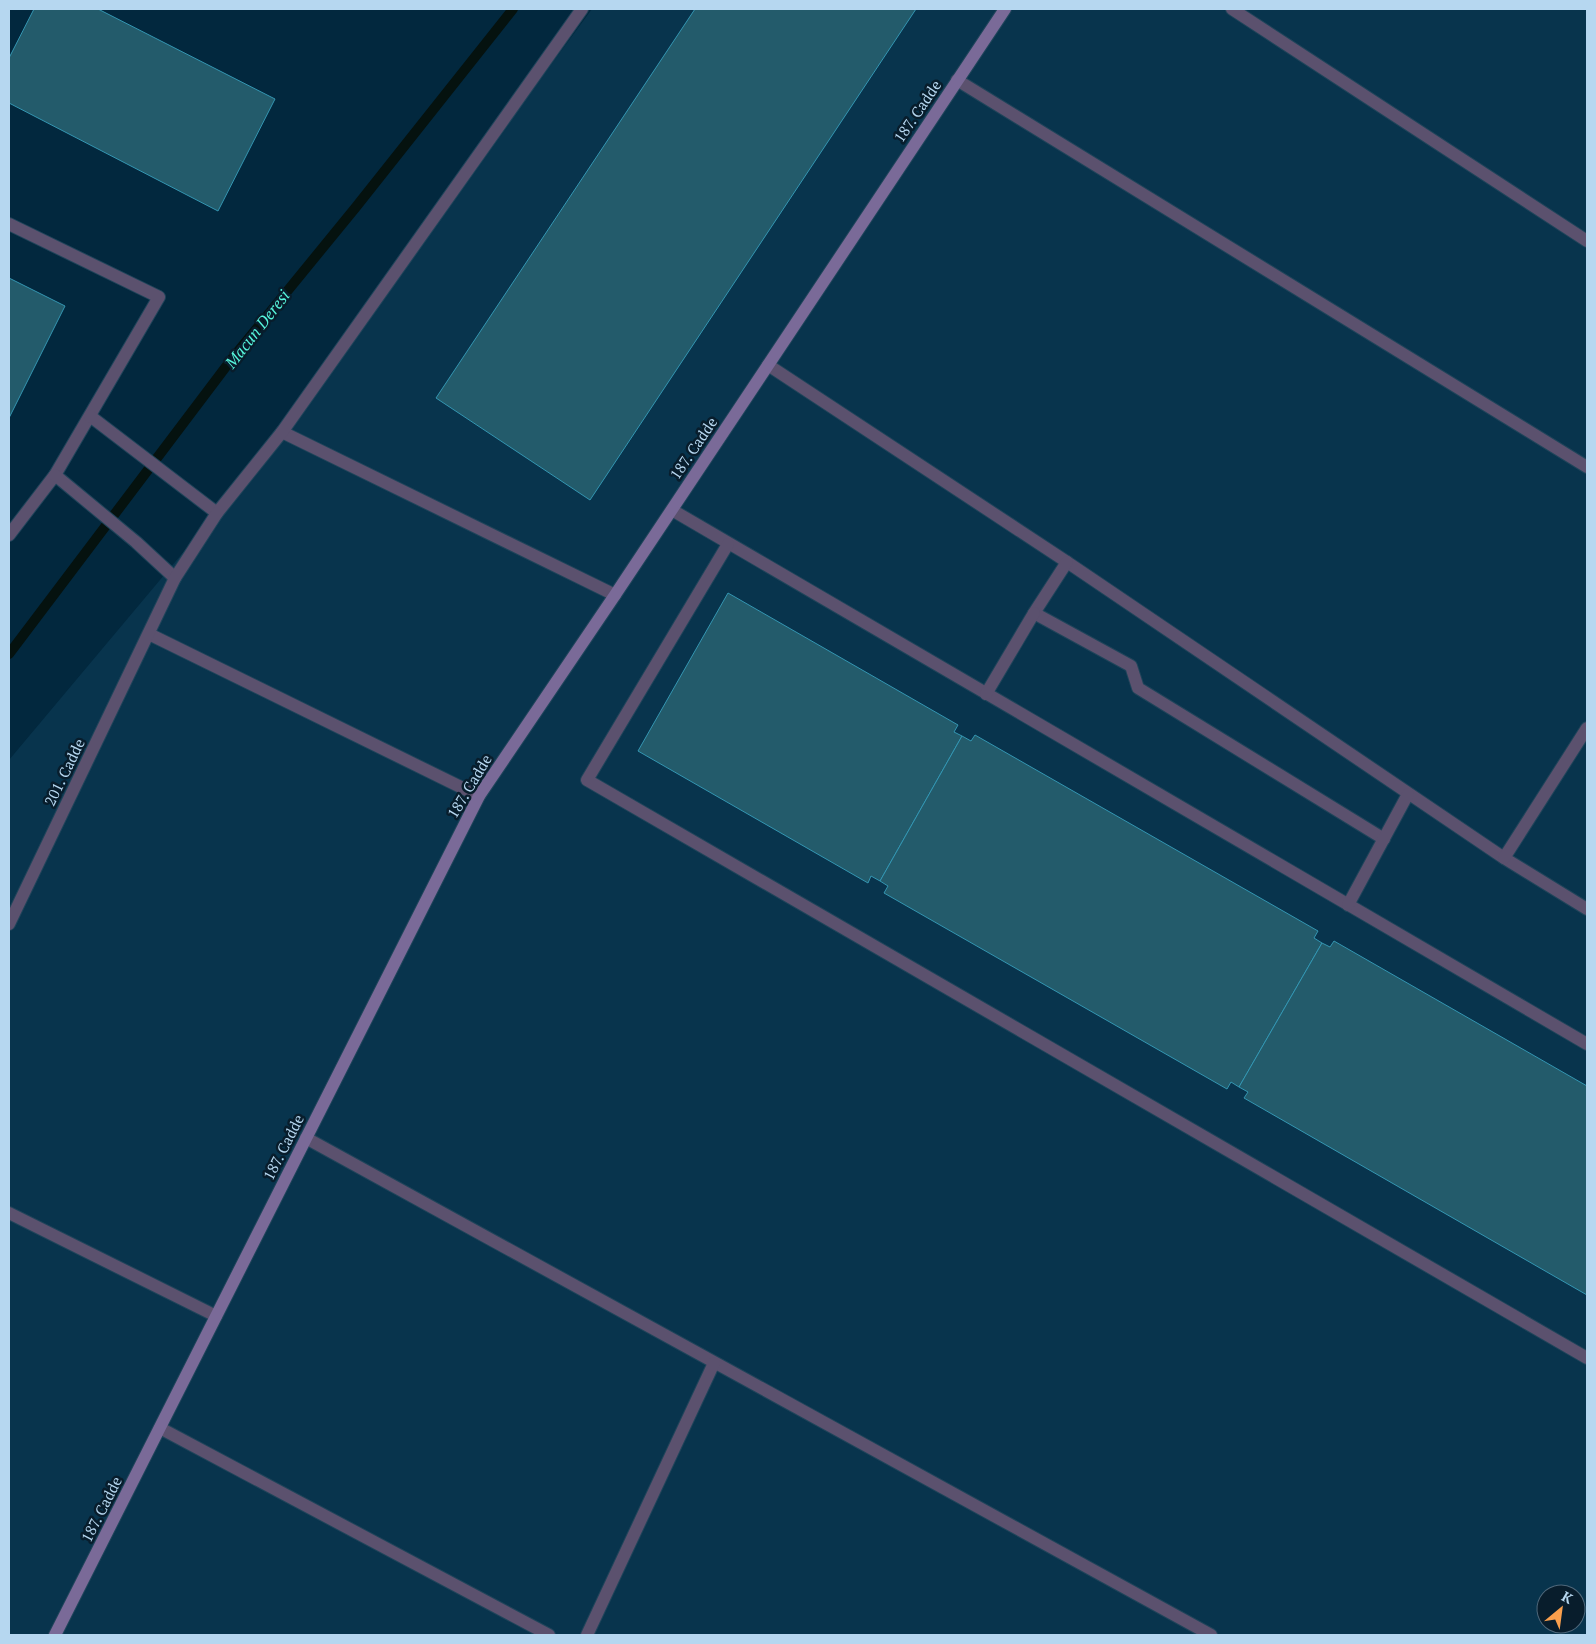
<svg xmlns="http://www.w3.org/2000/svg" width="1596" height="1644" viewBox="0 0 1596 1644" font-family="'PT Serif',serif">
<rect width="100%" height="100%" fill="#02283e"/>
<path fill="#08344d" fill-rule="evenodd" d="M592 9H1587V1635H9V760L248 475ZM1546 1594H1576V1624H1546Z"/>
<g fill="none" stroke-linecap="round" stroke-linejoin="round">
<polyline stroke="#05120f" stroke-width="10" points="9,654 231,360 356,207 513,9"/>
</g>
<g fill="#235b6b" stroke="#3496b2">
<polygon points="34,9 98,9 275,99 218,211 9,103 9,58"/>
<polygon points="695,9 916,9 590,500 436,398"/>
<polygon points="9,278 65,306 9,418"/>
<polygon points="728,593 958,725 954,732 962,736 880,881 871,876 868,883 638,751"/>
<polygon points="975,735 1318,931 1314,938 1322,943 1239,1087 1231,1082 1227,1089 884,893 888,886 880,881 962,736 971,741"/>
<polygon points="1334,941 1587,1086 1587,1295 1244,1098 1248,1092 1239,1087 1322,943 1330,947"/>
</g>
<g fill="none" stroke-linecap="round" stroke-linejoin="round">
<defs>
<g id="street">
<polyline points="1232,9 1587,241"/>
<polyline points="957,80 1587,467"/>
<polyline points="9,224 159,297 55,475 9,535"/>
<polyline points="768,365 1067,562 1504,858 1587,909"/>
<polyline points="90,416 217,513"/>
<polyline points="282,432 615,595"/>
<polyline points="55,475 136,542 175,578"/>
<polyline points="672,510 1587,1044"/>
<polyline points="728,544 587,780 1587,1358"/>
<polyline points="1067,562 1034,613 1131,666 1138,688 1384,839"/>
<polyline points="149,634 479,796"/>
<polyline points="986,694 1034,613"/>
<polyline points="1504,858 1587,728"/>
<polyline points="1348,905 1408,794"/>
<polyline points="9,924 175,578 217,513 282,432 582,9"/>
<polyline points="306,1138 1211,1635"/>
<polyline points="9,1213 216,1316"/>
<polyline points="160,1428 549,1635"/>
<polyline points="587,1635 714,1363"/>
</g>
<polyline id="secondary" points="55,1635 479,796 615,595 1005,9"/>
</defs>
<use href="#street" stroke="#1f445a" stroke-width="14"/>
<use href="#secondary" stroke="#1f445a" stroke-width="14"/>
<use href="#street" stroke="#5b516e" stroke-width="12"/>
<use href="#secondary" stroke="#7a6a98" stroke-width="12"/>
</g>
<g text-anchor="middle" dominant-baseline="central" stroke-width="5" stroke-linejoin="round" paint-order="stroke">
<g font-size="15" fill="#b6d7f0" stroke="#081d2c">
<text transform="translate(917 111) rotate(-56)">187. Cadde</text>
<text transform="translate(693 448) rotate(-56)">187. Cadde</text>
<text transform="translate(64 772) rotate(-64)">201. Cadde</text>
<text transform="translate(469 786) rotate(-59)">187. Cadde</text>
<text transform="translate(283 1147) rotate(-63)">187. Cadde</text>
<text transform="translate(101 1509) rotate(-63)">187. Cadde</text>
</g>
<g font-size="16" font-style="italic" fill="#56f5dc" stroke="#081d2c">
<text transform="translate(257 329) rotate(-52)">Macun Deresi</text>
</g>
</g>
<rect width="1596" height="1644" fill="none" stroke="#b6d7f0" stroke-width="20"/>
<g transform="translate(1561 1609) rotate(29)"><circle r="24" fill="#081d2c" stroke="#4e677a"/>
<path d="M0-4L9 19L0 12L-9 19Z" fill="#f99f4d"/>
<text y="-8" font-size="14" font-weight="bold" text-anchor="middle" fill="#b6d7f0">K</text>
</g>
</svg>
